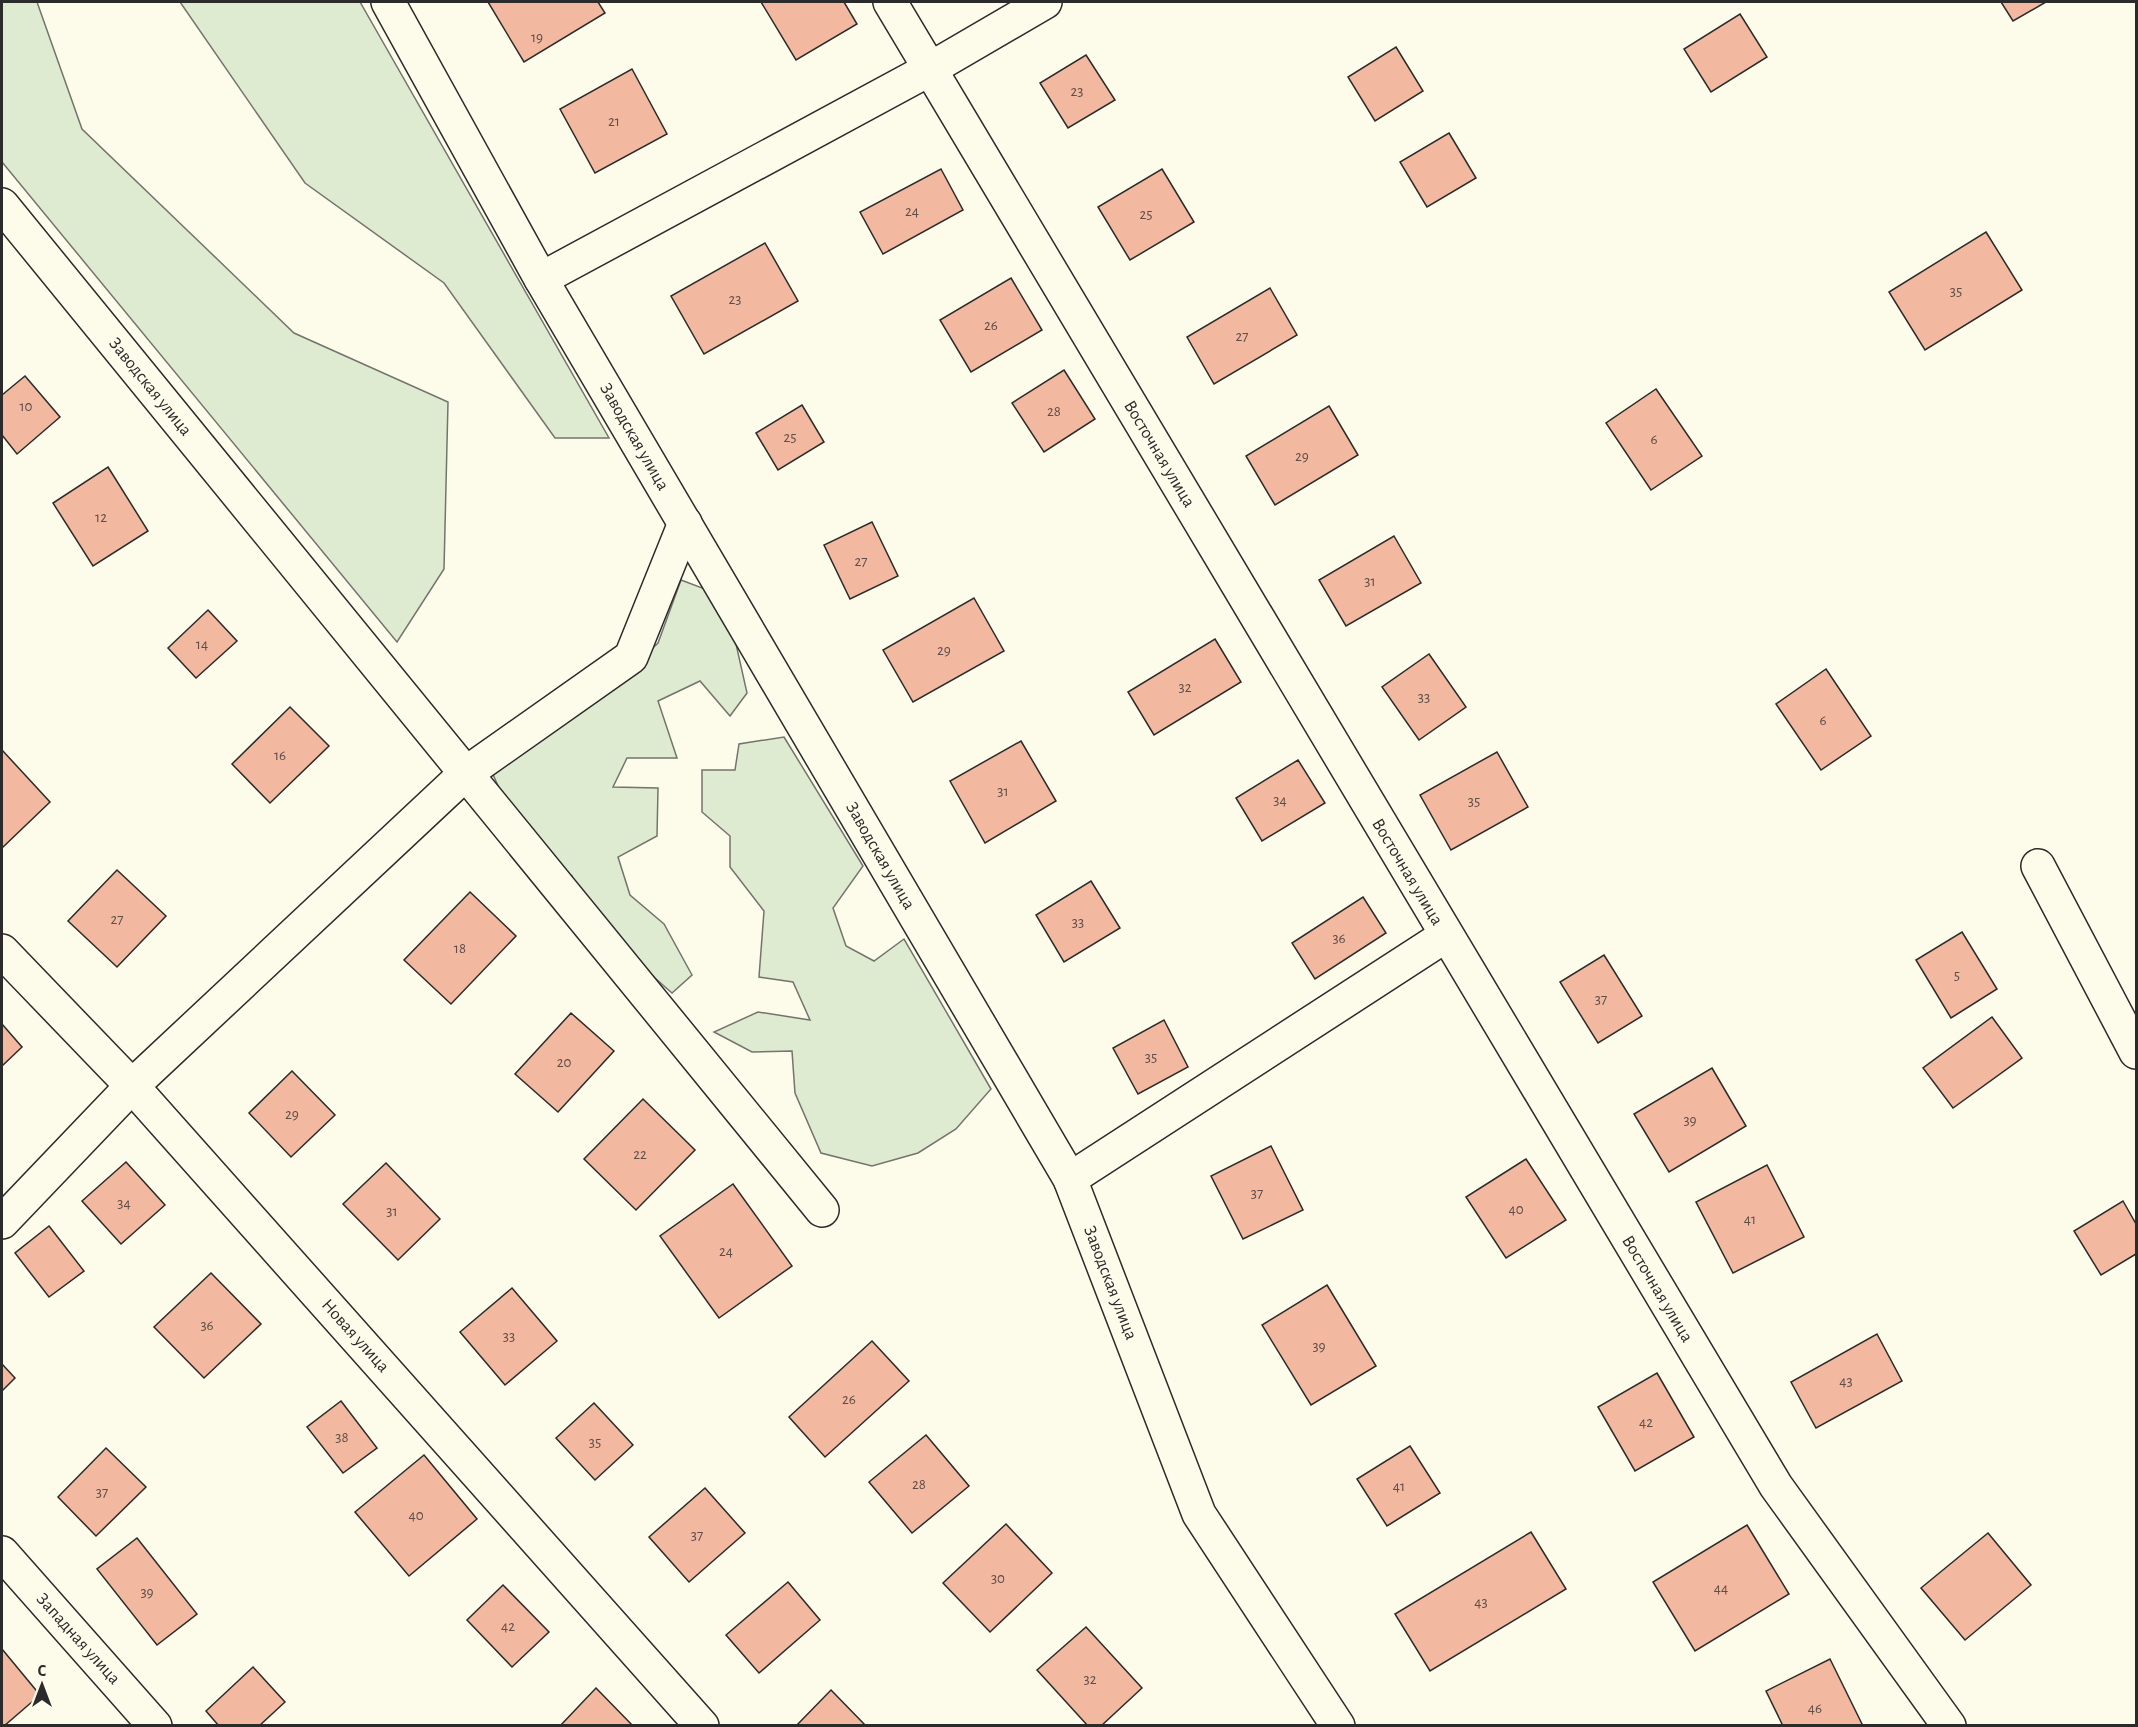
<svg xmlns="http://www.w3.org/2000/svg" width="2138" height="1727" viewBox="0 0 2138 1727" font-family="'Alegreya Sans',sans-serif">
<rect width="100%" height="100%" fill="#fdfbea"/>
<g fill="#deebd1" stroke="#74746e" stroke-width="1.5">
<polygon points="2,2 37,2 82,129 294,333 448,402 444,569 397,642 2,162"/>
<polygon points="180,2 360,2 609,438 555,438 444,283 305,183"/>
<polygon points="681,580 705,589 736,644 747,693 730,716 700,681 658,701 677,758 627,758 613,787 658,788 657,836 618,857 630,895 664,924 692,975 672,993 639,964 563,911 572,876 529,855 491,770 615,683 658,643"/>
<polygon points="784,737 863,866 833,908 846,946 874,961 904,939 991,1089 956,1129 918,1153 872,1166 821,1153 795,1093 792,1051 752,1052 714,1032 758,1012 810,1020 793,982 759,977 764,911 730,867 730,836 702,812 702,770 735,770 739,744"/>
</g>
<g fill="#f2b8a0" stroke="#2b2b2b" stroke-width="1.5">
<polygon points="488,2 598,2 605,13 524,62"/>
<polygon points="761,2 844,2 857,24 796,60"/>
<polygon points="2001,2 2046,2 2013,21"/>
<polygon points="1740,14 1767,57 1711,92 1684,49"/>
<polygon points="1396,47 1423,91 1375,121 1348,77"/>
<polygon points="1086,55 1115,100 1068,128 1040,83"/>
<polygon points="632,69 667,134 595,173 560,109"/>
<polygon points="1449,133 1476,178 1427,207 1400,162"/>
<polygon points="941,169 963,210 883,254 860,212"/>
<polygon points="1162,169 1194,222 1130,260 1098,207"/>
<polygon points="1986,232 2022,290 1925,350 1889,292"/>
<polygon points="765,243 798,301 704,354 671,296"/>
<polygon points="1011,278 1042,330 971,372 940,320"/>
<polygon points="1270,288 1297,335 1214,384 1187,337"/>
<polygon points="1064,370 1095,419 1044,452 1012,403"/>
<polygon points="25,376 60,417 17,454 2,435 2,395"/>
<polygon points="1656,389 1702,456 1651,490 1606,423"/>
<polygon points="802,405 824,442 778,470 756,433"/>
<polygon points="1329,406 1358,455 1275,505 1246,456"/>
<polygon points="108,467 148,531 93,566 53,503"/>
<polygon points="872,522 898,576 850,599 824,545"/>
<polygon points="1394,536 1421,583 1346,626 1319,580"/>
<polygon points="974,598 1004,651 913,702 883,650"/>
<polygon points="208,610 237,641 196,678 168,648"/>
<polygon points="1215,639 1241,682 1154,735 1128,692"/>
<polygon points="1429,654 1466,707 1419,740 1382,687"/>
<polygon points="1826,669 1871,736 1821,770 1776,704"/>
<polygon points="290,707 329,746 270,803 232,764"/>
<polygon points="1021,741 1056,801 985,843 950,781"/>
<polygon points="2,750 50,802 2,848"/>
<polygon points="1497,752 1528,807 1451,850 1420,795"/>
<polygon points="1298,760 1325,803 1262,841 1236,798"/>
<polygon points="117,870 166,916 117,967 68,921"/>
<polygon points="1091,881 1120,928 1064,962 1036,915"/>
<polygon points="470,892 516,936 451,1004 404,960"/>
<polygon points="1363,897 1386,933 1315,979 1292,943"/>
<polygon points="1962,932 1997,989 1951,1018 1916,960"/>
<polygon points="1604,955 1642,1016 1598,1043 1560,982"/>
<polygon points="571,1013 614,1051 558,1112 515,1074"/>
<polygon points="1992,1017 2022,1058 1953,1108 1923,1068"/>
<polygon points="1164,1020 1188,1067 1138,1094 1113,1048"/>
<polygon points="2,1024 22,1047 2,1066"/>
<polygon points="1712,1068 1746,1126 1669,1172 1634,1114"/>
<polygon points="292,1071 335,1115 291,1157 249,1113"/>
<polygon points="643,1099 695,1150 636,1210 584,1159"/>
<polygon points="1271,1146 1303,1210 1243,1239 1211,1176"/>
<polygon points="1526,1159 1566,1220 1506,1258 1466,1197"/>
<polygon points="126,1162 165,1205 121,1244 82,1201"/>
<polygon points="386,1163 440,1219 398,1260 343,1204"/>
<polygon points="1767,1165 1804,1237 1733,1273 1696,1202"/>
<polygon points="733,1184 792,1266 719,1318 660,1236"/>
<polygon points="2123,1201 2136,1224 2136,1254 2101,1275 2074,1231"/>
<polygon points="49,1226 84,1271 49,1297 15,1253"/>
<polygon points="211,1273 261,1324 204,1378 154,1327"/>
<polygon points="1327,1285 1376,1366 1311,1405 1262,1325"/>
<polygon points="512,1288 557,1341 505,1385 460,1332"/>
<polygon points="1877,1334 1902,1381 1816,1428 1791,1382"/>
<polygon points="872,1341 909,1381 825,1457 789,1417"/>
<polygon points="2,1364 15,1378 2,1391"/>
<polygon points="1657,1373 1694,1437 1635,1471 1598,1407"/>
<polygon points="341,1401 377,1448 343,1473 307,1427"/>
<polygon points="594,1403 633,1445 595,1480 556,1438"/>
<polygon points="926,1435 969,1486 912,1533 869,1482"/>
<polygon points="1410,1446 1440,1493 1387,1526 1357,1479"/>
<polygon points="106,1448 146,1487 96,1536 58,1497"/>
<polygon points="424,1455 477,1519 409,1576 355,1512"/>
<polygon points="705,1488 745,1533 689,1582 649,1537"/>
<polygon points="1006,1524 1052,1573 990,1632 943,1583"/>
<polygon points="1747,1525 1789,1594 1695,1651 1653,1582"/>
<polygon points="1531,1532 1566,1589 1430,1671 1395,1614"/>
<polygon points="1988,1533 2031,1585 1965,1640 1921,1588"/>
<polygon points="137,1538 197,1614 157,1645 97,1569"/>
<polygon points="788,1582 820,1620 759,1673 726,1635"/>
<polygon points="503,1585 549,1632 512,1667 467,1620"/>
<polygon points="1086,1627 1142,1688 1101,1726 1088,1726 1037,1670"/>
<polygon points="2,1649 40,1695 4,1726 2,1726"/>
<polygon points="1830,1659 1863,1726 1783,1726 1766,1691"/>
<polygon points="253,1667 285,1702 259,1726 219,1726 206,1711"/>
<polygon points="596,1688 633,1726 560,1726"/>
<polygon points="831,1690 866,1726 796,1726"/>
</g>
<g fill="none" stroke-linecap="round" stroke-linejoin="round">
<defs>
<g id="minor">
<polyline points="388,2 541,279 1070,1179 1199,1514 1338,1726"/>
<polyline points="890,2 1776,1486 1949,1726"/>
<polyline points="2,205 822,1210"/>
<polyline points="541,279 930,69 1045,2"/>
<polyline points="2038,866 2136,1052"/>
<polyline points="2,951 132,1086 702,1726"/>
<polyline points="1070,1179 1445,936"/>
<polyline points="2,1222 132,1086 465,774 631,657 685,523"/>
<polyline points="2,1553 155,1726"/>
</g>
</defs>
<use href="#minor" stroke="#2b2b2b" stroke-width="36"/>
<use href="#minor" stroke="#fdfbea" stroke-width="33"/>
</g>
<g text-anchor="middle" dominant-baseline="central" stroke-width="4.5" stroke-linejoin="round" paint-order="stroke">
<g font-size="15" fill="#5d4e48">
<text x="537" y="37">19</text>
<text x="1077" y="91">23</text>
<text x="614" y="121">21</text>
<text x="912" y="211">24</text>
<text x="1146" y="214">25</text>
<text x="1956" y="291">35</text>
<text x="735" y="299">23</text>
<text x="991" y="325">26</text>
<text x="1242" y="336">27</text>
<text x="26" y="406">10</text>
<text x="1054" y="411">28</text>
<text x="790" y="437">25</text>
<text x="1654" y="439">6</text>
<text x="1302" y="456">29</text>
<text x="101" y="517">12</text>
<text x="861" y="561">27</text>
<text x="1370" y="581">31</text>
<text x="202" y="644">14</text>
<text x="944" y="650">29</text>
<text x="1185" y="687">32</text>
<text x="1424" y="697">33</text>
<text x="1823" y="720">6</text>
<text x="280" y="755">16</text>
<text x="1003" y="791">31</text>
<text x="1280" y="800">34</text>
<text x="1474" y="801">35</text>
<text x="117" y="919">27</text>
<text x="1078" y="922">33</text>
<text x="1339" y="938">36</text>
<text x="460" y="948">18</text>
<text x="1957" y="975">5</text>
<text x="1601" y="999">37</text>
<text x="1151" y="1057">35</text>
<text x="564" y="1062">20</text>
<text x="292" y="1114">29</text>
<text x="1690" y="1120">39</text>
<text x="640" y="1154">22</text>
<text x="1257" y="1193">37</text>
<text x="124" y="1203">34</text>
<text x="1516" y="1209">40</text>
<text x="392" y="1211">31</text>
<text x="1750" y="1219">41</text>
<text x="726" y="1251">24</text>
<text x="207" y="1325">36</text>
<text x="509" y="1336">33</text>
<text x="1319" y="1346">39</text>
<text x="1846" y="1381">43</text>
<text x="849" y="1399">26</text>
<text x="1646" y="1422">42</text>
<text x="342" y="1437">38</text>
<text x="595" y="1442">35</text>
<text x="919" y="1484">28</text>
<text x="1399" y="1486">41</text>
<text x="102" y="1492">37</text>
<text x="416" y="1515">40</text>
<text x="697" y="1535">37</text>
<text x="998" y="1578">30</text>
<text x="1721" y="1588">44</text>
<text x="147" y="1592">39</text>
<text x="1481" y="1602">43</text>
<text x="508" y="1626">42</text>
<text x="1090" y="1679">32</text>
<text x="1815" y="1708">46</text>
</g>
<g font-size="18" fill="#2b2b2b" stroke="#fdfbea">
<text transform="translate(150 387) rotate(51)">Заводская улица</text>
<text transform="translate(634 437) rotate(60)">Заводская улица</text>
<text transform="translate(1159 454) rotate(59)">Восточная улица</text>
<text transform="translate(880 856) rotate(60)">Заводская улица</text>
<text transform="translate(1407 872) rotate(59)">Восточная улица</text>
<text transform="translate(1110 1283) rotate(69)">Заводская улица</text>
<text transform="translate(1657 1289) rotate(59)">Восточная улица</text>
<text transform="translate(355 1336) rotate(48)">Новая улица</text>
<text transform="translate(78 1639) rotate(48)">Западная улица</text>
</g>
</g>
<rect width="2138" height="1727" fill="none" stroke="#2b2b2b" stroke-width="6"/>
<g transform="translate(42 1685)" stroke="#fdfbea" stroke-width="4.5" paint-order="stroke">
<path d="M0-4.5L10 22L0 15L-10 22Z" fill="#2b2b2b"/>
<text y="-9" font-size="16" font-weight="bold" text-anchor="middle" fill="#2b2b2b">С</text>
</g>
</svg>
